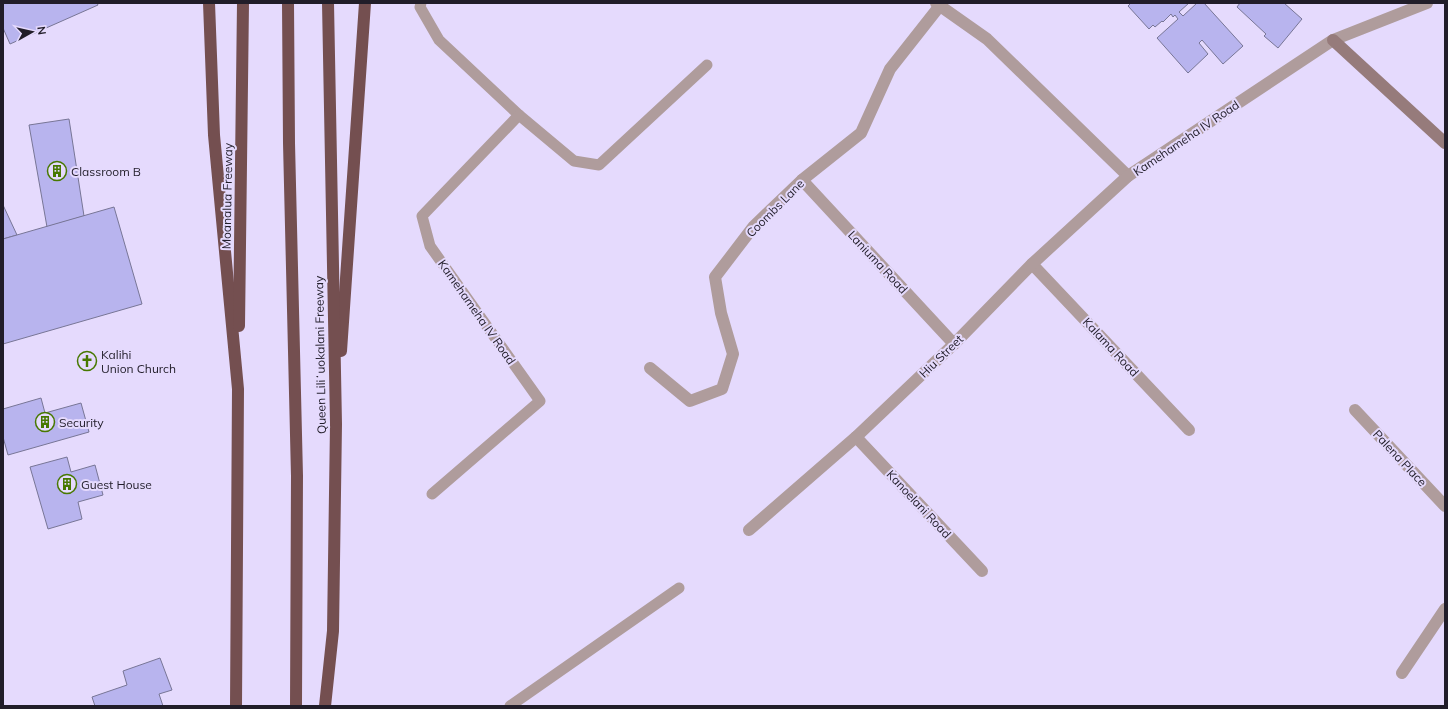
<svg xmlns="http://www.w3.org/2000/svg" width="1448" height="709" viewBox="0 0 1448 709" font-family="Mulish,sans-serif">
<rect width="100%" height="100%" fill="#e5dafd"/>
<g fill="#b8b4ee" stroke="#787696">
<polygon points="3,3 97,3 98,5 10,44 3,28"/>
<polygon points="1131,3 1189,3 1179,12 1183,16 1197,3 1204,3 1243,46 1223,64 1202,40 1199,43 1208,54 1188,73 1157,38 1178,19 1175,15 1173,17 1171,14 1163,22 1162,21 1155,27 1153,25 1149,29 1128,6"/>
<polygon points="1240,3 1284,3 1302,19 1278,48 1264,36 1266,34 1237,7"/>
<polygon points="69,119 84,216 47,227 29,125"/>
<polygon points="3,205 17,235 3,239"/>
<polygon points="114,207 142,304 3,344 3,239"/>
<polygon points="41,398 45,413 81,403 89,432 8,455 3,437 3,409"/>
<polygon points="67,457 71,472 95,465 103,495 78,502 82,519 48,529 30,467"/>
<polygon points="160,658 172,690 159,694 163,706 95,706 92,697 127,685 123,671"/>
</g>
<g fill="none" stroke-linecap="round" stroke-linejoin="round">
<g stroke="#af9c9c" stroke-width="11">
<polyline points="421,3 420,7 439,40 519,115 574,161 599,165 707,65"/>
<polyline points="432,494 540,401 430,246 422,216 519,115"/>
<polyline points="510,706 679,588"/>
</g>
<g stroke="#af9c9c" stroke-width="12">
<polyline points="936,3 987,39 1128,176"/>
<polyline points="802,180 954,344"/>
<polyline points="1032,264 1189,430"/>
<polyline points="650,368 690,401 722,389 733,354 721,313 715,277 754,226 802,180 861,133 890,69 942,3"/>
<polyline points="1355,410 1445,506"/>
<polyline points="856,437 982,571"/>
<polyline points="749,530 856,437 954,344 1032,264 1128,176 1333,40 1427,3"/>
<polyline points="1402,673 1445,609"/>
</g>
<polyline stroke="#967b7b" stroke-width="12" points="1333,40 1445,143"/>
<g stroke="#744f50" stroke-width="12">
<polyline points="209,3 214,135 238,389 236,706"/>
<polyline points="288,3 289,143 297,476 296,706"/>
<polyline points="239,326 243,3"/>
<polyline points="341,351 365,3"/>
<polyline points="325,706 333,631 336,424 328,3"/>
</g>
</g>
<defs>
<symbol id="building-ring" viewBox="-11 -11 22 22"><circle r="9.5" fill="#e5dafd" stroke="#477800" stroke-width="1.5"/><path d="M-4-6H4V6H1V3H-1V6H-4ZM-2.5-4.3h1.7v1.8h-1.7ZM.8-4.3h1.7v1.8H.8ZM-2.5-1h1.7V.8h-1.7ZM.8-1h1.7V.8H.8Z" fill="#477800"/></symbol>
<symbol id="church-ring" viewBox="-11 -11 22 22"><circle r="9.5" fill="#e5dafd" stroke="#477800" stroke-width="1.5"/><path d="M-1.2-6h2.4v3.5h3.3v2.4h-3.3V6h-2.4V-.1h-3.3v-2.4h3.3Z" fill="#477800"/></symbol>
</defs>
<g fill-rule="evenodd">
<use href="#building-ring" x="46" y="160" width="22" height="22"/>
<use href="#church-ring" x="76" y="350" width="22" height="22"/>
<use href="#building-ring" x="34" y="411" width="22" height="22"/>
<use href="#building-ring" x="56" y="473" width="22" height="22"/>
</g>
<g text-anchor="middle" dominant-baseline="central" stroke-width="4" stroke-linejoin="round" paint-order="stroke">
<g font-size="12" fill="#211d29" stroke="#e5dafd">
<text transform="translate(1186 138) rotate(-34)">Kamehameha IV Road</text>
<text transform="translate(227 196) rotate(-89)">Moanalua Freeway</text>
<text transform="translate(775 208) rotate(-45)">Coombs Lane</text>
<text transform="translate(878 262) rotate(47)">Laniuma Road</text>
<text transform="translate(477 312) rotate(55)">Kamehameha IV Road</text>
<text transform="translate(1111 347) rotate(47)">Kalama Road</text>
<text transform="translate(320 355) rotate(-91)">Queen Liliʻuokalani Freeway</text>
<text transform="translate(941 356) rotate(-44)">Hiu Street</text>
<text transform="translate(1400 458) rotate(47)">Palena Place</text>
<text transform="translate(919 504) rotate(47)">Kanoelani Road</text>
</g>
<g font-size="12" fill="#211d29" stroke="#e5dafd" text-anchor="start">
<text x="71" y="171">Classroom B</text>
<text x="101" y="354">Kalihi<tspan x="101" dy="14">Union Church</tspan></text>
<text x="59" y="422">Security</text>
<text x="81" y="484">Guest House</text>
</g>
</g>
<rect width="1448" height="709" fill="none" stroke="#211d29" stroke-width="8"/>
<g transform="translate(32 32) rotate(82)" stroke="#e5dafd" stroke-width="3" paint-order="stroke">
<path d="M0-3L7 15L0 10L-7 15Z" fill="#211d29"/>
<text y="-6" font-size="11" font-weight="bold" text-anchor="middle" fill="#211d29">N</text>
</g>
</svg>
